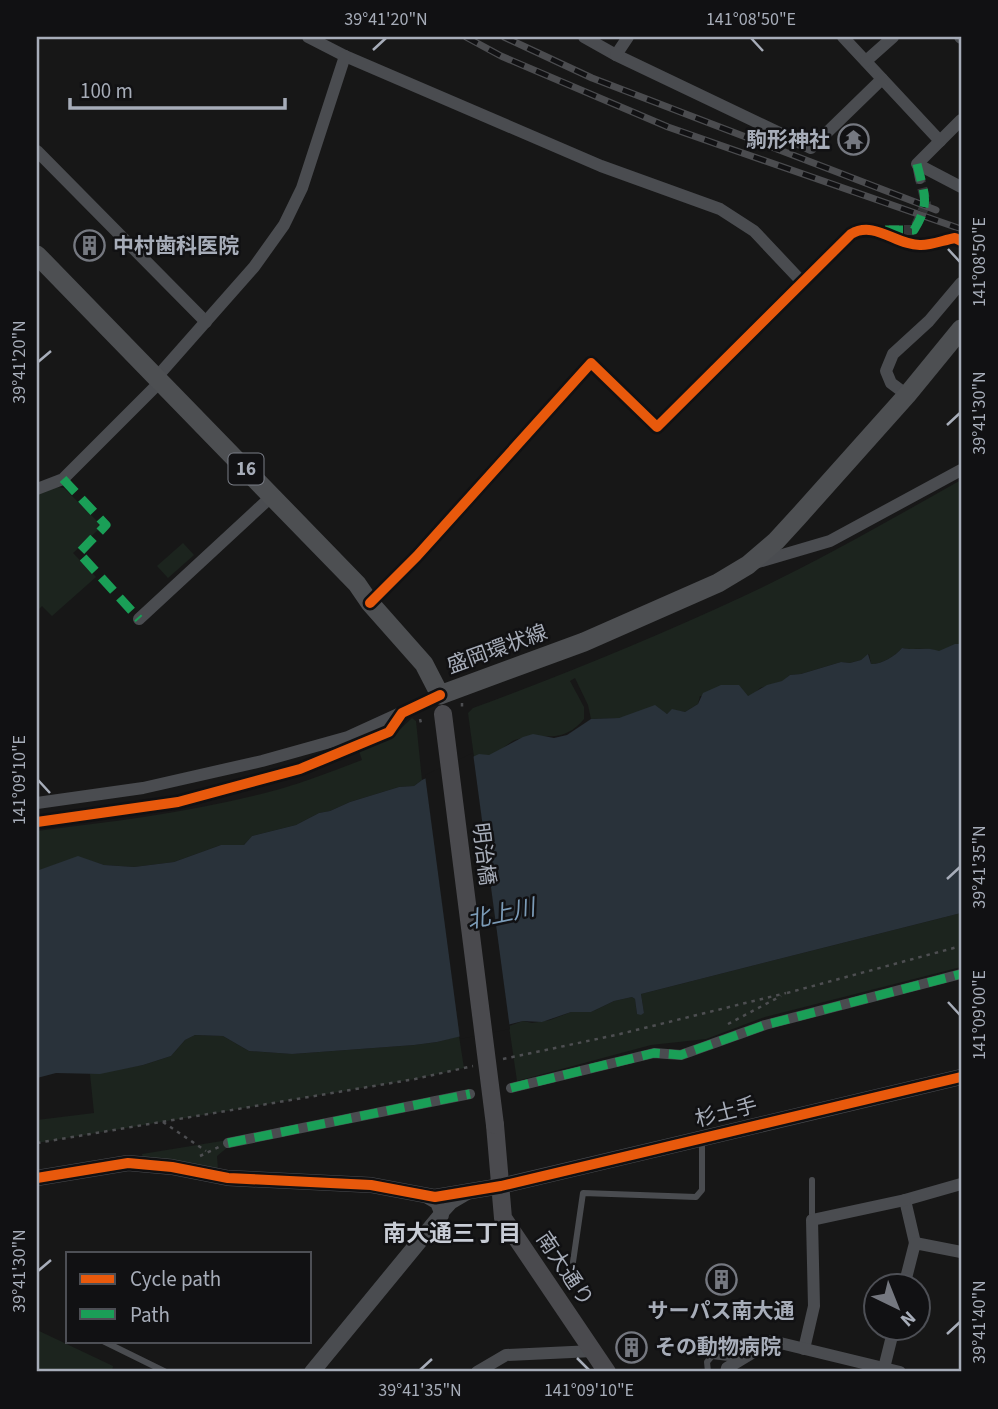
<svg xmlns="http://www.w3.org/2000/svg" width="998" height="1409" viewBox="0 0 998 1409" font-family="'Source Sans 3','Noto Sans JP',sans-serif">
<rect width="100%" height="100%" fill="#171717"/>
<g fill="#1c241e">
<path d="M961 480V644L939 652C926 646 916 651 902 648 895 656 883 664 871 664L869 654 861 660 850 663 841 662 801 674 790 675 783 681 760 688 754 694 748 696H700L698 704 685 712 672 710 667 714 660 711 619 718 591 719 588 705 575 678 570 681 584 707V719C562 745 546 732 518 739 508 741 501 753 490 755 483 756 480 754 474 757L468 713 473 708C565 674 656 637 744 596 819 561 890 520 961 480Z"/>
<polygon points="57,487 64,488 99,523 98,530 73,553 96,577 52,616 42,606 37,611 37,494"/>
<polygon points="183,543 194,555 168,578 157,566"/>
<path d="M412 718 416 721 422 780 414 786 399 787 350 802 330 811 319 813 296 825 252 836 244 845H221L174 862 134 867 104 865 78 857 37 871V831C119 821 200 811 280 789 308 781 335 770 362 760L359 751 391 738Z"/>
<polygon points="961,913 961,967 765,1017 706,1039 651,1045 517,1081 509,1026 523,1021 532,1023 550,1020 571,1012 591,1012 614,1001 632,997 635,999 637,1014 644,1013 641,994"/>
<polygon points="195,1035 223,1036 249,1051 292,1054 414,1045 437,1042 459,1036 464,1068 415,1079 37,1143 37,1120 94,1113 90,1074 143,1065 171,1056 185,1040"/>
<polygon points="228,1140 229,1146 217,1156 218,1170 143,1159 142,1154"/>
<polygon points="37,1330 113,1366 112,1372 37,1372"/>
</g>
<path fill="#29323a" d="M955 644H961V913L641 994 644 1013 641 1015 637 1014 635 999 632 997 614 1001 591 1012H571L542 1022 523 1021 437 1042 414 1045 292 1054 249 1051 223 1036 195 1035 185 1040 171 1056 143 1065 100 1074 56 1073 37 1078V871L39 870 78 856 104 865 134 867 174 862 221 845H244L252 836 296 825 319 813 330 811 350 802 399 787 414 786 422 780 479 754 489 755 523 737 533 734 554 738 567 735 591 719 619 718 655 705 667 714 672 709 685 712 698 704 703 693 721 685H739L748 696 767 685 782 681 790 675 801 674 841 662 850 663 861 660 868 654 871 664C883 664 895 656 902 648 916 651 926 646 939 651Z"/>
<polygon fill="#171717" points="473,753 510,1029 460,1039 425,775"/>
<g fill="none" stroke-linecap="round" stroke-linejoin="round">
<polyline stroke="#343537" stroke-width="10" stroke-dasharray="10 5" stroke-linecap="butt" points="889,230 914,230 926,203 920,179"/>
<g stroke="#4d4e51" stroke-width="2.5" stroke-dasharray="3.5 5" stroke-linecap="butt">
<polyline points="462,703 462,711"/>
<polyline points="420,719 422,727"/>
<polyline points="787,993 961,946"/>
<polyline points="728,1024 781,996"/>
<polyline points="503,1059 616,1035 786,993"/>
<polyline points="163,1122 206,1151"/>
<polyline points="37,1143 415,1079 473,1066"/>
<polyline points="200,1156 219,1147"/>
</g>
<g stroke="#4a4c50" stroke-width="6">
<polyline points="812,1180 812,1220"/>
<polyline points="573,1262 583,1193 696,1197 702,1190 702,1139"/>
<polyline points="103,1341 166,1372"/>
<polyline points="708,1372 707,1362 712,1356 737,1359"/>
</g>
<g stroke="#4a4c50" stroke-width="10">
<polyline points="917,164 920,179"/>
<polyline points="511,1088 654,1053 681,1055 765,1025 961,974"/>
<polyline points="228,1143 470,1094"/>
</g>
<g stroke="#4a4c50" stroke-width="12">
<polyline points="308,37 345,56 601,166 720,209 754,231 803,283"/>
<polyline points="584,37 616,55 811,148 882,79"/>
<polyline points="843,37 940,141"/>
<polyline points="960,37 961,38"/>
<polyline points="616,55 628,37"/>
<polyline points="866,61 893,37"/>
<polyline points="961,120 917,164 961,187"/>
<polyline points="37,151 206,322"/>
<polyline points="156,378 254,267 284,225 302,188 345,56"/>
<polyline points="907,395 891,383 886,371 893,354 929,321 961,283"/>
<polyline points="37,489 63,479 160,382"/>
<polyline points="755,563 830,541 961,470"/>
<path d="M370 603 417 556 591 363 657 427 851 234C875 220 897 246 921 245 932 245 944 240 955 238L961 241"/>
<polyline points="139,619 272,496"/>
<polyline points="37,803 143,788 262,761 348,737 440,695"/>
<polyline points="424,1196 436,1203 441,1215 452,1203 469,1193"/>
<polyline points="915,1243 905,1200 961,1184"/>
<polyline points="904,1286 915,1243 961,1252"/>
<polyline points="804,1349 814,1306 812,1220 905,1200"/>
<polyline points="477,1372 506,1355 593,1351"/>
<polyline points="726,1372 727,1368 772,1341 900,1372"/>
<polyline points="883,1372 894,1328"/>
</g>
<g stroke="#4a4c50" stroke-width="16">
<polyline points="37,1178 128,1163 172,1167 228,1178 371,1185 435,1197 501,1186 961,1077"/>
<polyline points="312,1372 441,1215"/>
</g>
<polyline stroke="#4a4a4e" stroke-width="18" points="495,1125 503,1218 607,1372"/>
<polyline stroke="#4d4f52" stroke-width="19" points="37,255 357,584 370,603 424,664 440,695 584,642 718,583 748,565 776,541 798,517 907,395 961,329"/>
<defs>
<g id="rail">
<polyline points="466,37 501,56 668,127 961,229"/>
<polyline points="504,37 592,78 936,210"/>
</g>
</defs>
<use href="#rail" stroke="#4b4c4f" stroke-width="7"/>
<use href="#rail" stroke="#111113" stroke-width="4.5" stroke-dasharray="13" stroke-linecap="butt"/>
<polyline stroke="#4a4a4e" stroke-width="18" points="443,714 495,1125"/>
<g stroke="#1a9f57" stroke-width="9" stroke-dasharray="18 9" stroke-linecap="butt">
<path d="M885 230H914C931 202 924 194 917 164"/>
<polyline points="63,479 106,525 79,553 139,619"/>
<polyline points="511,1088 654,1053 681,1055 765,1025 961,974"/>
<polyline points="228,1143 470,1094"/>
</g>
<defs>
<g id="cycleway">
<path d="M370 603 417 556 591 363 657 427 851 234C875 220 897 246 921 245 932 245 944 240 955 238L961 241"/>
<polyline points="37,822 178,802 300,769 389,732 402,713 440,695"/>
<polyline points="37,1178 128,1163 172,1167 228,1178 371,1185 435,1197 501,1186 961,1077"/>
</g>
</defs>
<use href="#cycleway" stroke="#111113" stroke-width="15"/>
<use href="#cycleway" stroke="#e8590c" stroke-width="10"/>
</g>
<path fill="none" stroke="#a7adb9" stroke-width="2.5" d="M751 38 763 51M373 50 386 38M948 249 960 262M38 362 51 351M947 425 960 413M38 780 50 793M947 879 960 867M948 1002 960 1015M38 1271 51 1260M947 1334 960 1322M577 1358 589 1370M420 1370 432 1359"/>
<defs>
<symbol id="temple-ring" viewBox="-11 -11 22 22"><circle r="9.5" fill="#111113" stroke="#757880" stroke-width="1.5"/><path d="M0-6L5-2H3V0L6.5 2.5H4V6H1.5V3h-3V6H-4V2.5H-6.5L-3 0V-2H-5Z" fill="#757880"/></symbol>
<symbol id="building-ring" viewBox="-11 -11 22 22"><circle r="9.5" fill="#111113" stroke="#757880" stroke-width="1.5"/><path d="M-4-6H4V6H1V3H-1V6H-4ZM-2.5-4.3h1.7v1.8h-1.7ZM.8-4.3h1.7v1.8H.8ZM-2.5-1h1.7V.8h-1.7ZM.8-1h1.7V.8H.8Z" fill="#757880"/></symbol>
</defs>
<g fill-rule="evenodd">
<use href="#temple-ring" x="836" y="122" width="35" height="35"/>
<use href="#building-ring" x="72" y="228" width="35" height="35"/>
<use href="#building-ring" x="704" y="1262" width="35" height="35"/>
<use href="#building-ring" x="614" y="1330" width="35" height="35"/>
</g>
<g text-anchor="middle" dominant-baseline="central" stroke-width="5" stroke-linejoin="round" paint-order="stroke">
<rect fill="#111113" stroke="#7a7e87" stroke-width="2" x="228.5" y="453.5" width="35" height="31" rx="5"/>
<g font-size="19" font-weight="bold" fill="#a7adb9">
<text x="246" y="469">16</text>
</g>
<g font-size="21" font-weight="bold" fill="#a7adb9" stroke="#111113" text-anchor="start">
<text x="830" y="140" text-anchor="end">駒形神社</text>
<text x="113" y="246">中村歯科医院</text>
<text x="721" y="1311" text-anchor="middle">サーパス南大通</text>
<text x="655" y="1347">その動物病院</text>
</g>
<g font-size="21" fill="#a7adb9" stroke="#111113">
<text transform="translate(497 649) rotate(-20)">盛岡環状線</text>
<text transform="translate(484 854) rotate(83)">明治橋</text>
<text transform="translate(726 1112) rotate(-14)">杉土手</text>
<text transform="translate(565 1269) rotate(56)">南大通り</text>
</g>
<g font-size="23" font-style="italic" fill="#7b9bb7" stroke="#111113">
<text transform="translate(501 914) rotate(-12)">北上川</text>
</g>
<g font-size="23" font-weight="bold" fill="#c8ccd5" stroke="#111113">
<text x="452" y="1233">南大通三丁目</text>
</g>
</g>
<rect width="998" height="1409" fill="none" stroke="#111113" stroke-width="77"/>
<rect x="66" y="1252" width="245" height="91" fill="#111113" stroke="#4d4f55" stroke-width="2"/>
<rect x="80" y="1274" width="35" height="10" fill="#e8590c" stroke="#4d4f55" stroke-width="2"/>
<text x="130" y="1286" font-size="21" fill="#a7adb9">Cycle path</text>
<rect x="80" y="1309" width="35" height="10" fill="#1a9f57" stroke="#4d4f55" stroke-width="2"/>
<text x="130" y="1322" font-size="21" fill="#a7adb9">Path</text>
<g transform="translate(897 1307) rotate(137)"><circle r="33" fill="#111113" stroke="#4d4f55" stroke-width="2"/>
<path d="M0-5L12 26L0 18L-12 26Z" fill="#757880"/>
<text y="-10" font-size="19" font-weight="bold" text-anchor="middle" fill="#a7adb9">N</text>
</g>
<path d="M70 98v10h215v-10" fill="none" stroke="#a7adb9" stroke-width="3.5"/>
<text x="80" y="98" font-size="21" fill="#a7adb9" stroke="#111113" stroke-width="5" paint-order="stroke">100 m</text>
<rect x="38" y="38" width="922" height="1332" fill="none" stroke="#a7adb9" stroke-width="2.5"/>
<g font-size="18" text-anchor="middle" fill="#a7adb9">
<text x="386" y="25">39°41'20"N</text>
<text x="751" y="25">141°08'50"E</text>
<text transform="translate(979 262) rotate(-90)" y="6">141°08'50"E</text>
<text transform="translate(19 362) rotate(-90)" y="6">39°41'20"N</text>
<text transform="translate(979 413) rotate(-90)" y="6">39°41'30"N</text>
<text transform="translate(19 780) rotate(-90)" y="6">141°09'10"E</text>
<text transform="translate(979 867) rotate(-90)" y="6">39°41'35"N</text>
<text transform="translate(979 1015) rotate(-90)" y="6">141°09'00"E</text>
<text transform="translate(19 1271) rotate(-90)" y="6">39°41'30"N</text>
<text transform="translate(979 1322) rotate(-90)" y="6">39°41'40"N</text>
<text x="420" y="1396">39°41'35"N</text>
<text x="589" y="1396">141°09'10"E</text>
</g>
</svg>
